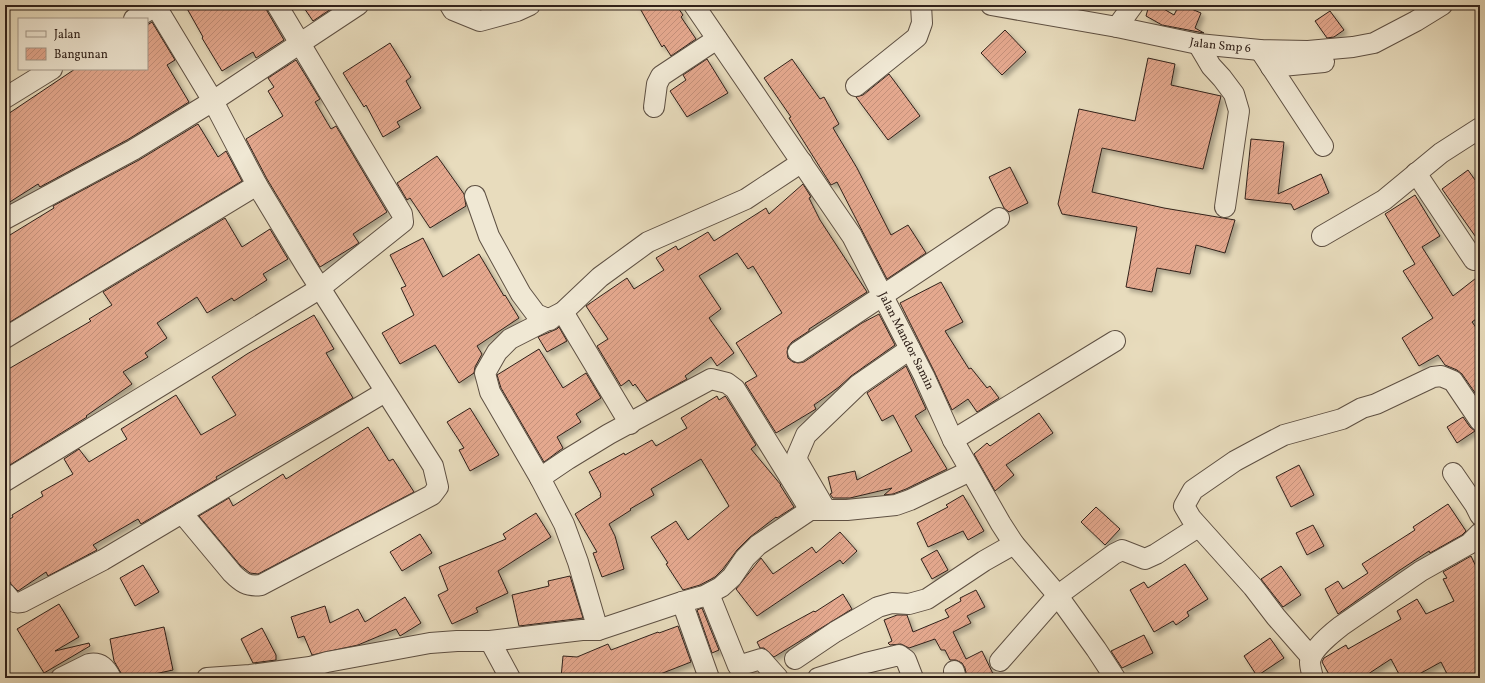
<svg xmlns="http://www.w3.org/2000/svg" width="1485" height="683" viewBox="0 0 1485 683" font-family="Vollkorn,serif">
<defs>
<pattern id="building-hatch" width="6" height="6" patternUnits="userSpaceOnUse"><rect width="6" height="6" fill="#e4a88e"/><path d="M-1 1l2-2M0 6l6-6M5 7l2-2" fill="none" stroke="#c4907a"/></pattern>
<filter id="shadow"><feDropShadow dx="3.5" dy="3.5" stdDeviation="2" flood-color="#0004"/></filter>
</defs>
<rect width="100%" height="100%" fill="#e8dcbd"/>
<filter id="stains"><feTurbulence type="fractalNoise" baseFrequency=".005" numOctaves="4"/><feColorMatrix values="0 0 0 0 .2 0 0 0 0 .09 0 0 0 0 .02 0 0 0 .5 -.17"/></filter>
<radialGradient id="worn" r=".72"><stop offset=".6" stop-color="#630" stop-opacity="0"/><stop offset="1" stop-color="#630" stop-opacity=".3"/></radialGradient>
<g fill="url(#building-hatch)" stroke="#30211a" filter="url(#shadow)">
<polygon points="185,5 266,5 267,11 284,40 256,58 253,52 222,71 202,38 203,37"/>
<polygon points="302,5 337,5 313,21"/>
<polygon points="638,5 676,5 683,15 681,17 696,39 671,56 664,45 662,47"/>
<polygon points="1149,5 1157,5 1174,15 1179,5 1182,5 1201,13 1195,28 1204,33 1162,25 1146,16"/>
<polygon points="1330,11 1344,30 1334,37 1327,38 1315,21"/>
<polygon points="152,22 175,60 167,65 189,102 127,140 40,187 38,184 5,205 5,116 75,69 147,69 147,25"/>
<polygon points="1005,30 1026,52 1002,75 981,53"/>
<polygon points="390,43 411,77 406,81 421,108 397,122 400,127 383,137 366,105 364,107 343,73"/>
<polygon points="1148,58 1175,64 1171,85 1221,96 1203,169 1102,148 1092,192 1164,208 1235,220 1225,253 1196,245 1190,274 1157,268 1152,292 1126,287 1137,227 1062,214 1058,204 1079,109 1135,121"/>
<polygon points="707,59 728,93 687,117 670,91 686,80 683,75"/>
<polygon points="792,59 820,99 824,97 839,124 833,128 857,168 891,235 908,225 926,253 887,279 837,182 831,185 789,118 791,117 764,78"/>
<polygon points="296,60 320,99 315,102 331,129 336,126 387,212 353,234 359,243 320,267 267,179 246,139 283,116 268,91 274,87 268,78"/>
<polygon points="889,74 920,116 888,140 856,97 863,95"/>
<polygon points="198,124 218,157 226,151 242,181 5,325 5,238 54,208 53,206 139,160"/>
<polygon points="1251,139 1284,142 1278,194 1321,174 1329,193 1294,210 1291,204 1245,199"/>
<polygon points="437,156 464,194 466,206 430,228 410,198 407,200 397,183"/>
<polygon points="1010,167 1028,203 1009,212 1004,208 989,177"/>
<polygon points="1468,170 1480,187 1480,243 1442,189"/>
<polygon points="803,184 811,197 809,198 820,220 867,292 809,329 809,331 792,342 788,347 787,352 788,358 793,362 798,363 804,362 862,323 879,314 895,345 851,376 839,387 814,405 816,409 776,433 745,383 757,376 736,343 782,313 753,266 748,269 737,253 699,276 721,309 709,318 734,353 717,366 711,357 685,376 687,379 647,401 635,384 633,386 629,380 621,386 597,346 608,339 586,306 627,278 634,289 664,270 656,258 676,246 678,250 708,232 714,241 766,208 769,214"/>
<polygon points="1415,195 1440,236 1422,247 1453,296 1480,275 1480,316 1472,322 1480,333 1480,400 1462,374 1457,370 1445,365 1438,355 1419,366 1402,338 1433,318 1403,271 1415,264 1385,214"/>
<polygon points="225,218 242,247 270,229 288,259 263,274 267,280 234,301 232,298 207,313 197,297 157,323 167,338 145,353 148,357 123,372 132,384 86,416 87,417 5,468 5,371 91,321 89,319 112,305 103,292"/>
<polygon points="423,238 443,277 479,254 504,296 505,295 519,318 477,346 482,354 475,367 474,373 459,383 435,345 400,364 382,333 414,315 401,288 406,286 390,255"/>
<polygon points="941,282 963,322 945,331 969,369 971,368 987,388 990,386 999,398 977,412 968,399 952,410 934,371 900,303"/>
<polygon points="314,315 334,349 326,353 353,398 216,477 217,479 141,524 138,519 93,545 97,550 48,576 46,572 18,591 11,584 5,573 5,522 13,517 12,515 43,496 41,492 73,474 64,459 79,449 89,462 127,439 121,429 176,395 201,435 236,415 212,377 247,354"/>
<polygon points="559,327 567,341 547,352 538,337 557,329"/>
<polygon points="539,349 563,388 586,373 601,398 576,414 581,422 557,437 563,448 544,462 501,388 497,375"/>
<polygon points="906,366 926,409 915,416 947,469 906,489 893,494 884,495 892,488 850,498 833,498 830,494 832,493 828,477 855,471 857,480 912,451 893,415 882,421 867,393"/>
<polygon points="717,396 719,400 725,396 726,397 756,445 751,449 781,485 780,485 794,507 777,518 776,517 750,537 737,550 723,569 715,577 700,585 683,590 666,564 668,563 651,537 676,521 688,540 729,506 701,459 651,489 654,495 630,509 631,510 609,524 615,536 624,569 602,577 593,553 597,552 575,514 601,497 600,495 601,494 589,472 624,453 625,455 652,440 656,446 687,428 681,418"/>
<polygon points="470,408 499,455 470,471 459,450 464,448 447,422"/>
<polygon points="1039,413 1053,433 1006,465 1014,475 995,491 974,454 987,443 990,446"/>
<polygon points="1463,417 1470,427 1475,431 1457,443 1447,427"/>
<polygon points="368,427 389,461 393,459 414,492 258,574 250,573 240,565 199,516 229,498 233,506 283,474 286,479"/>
<polygon points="1299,465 1314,495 1291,507 1276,477"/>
<polygon points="963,495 984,531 968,540 963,531 928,547 917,523 948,507 946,505"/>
<polygon points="1448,504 1466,531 1462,535 1430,553 1429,551 1400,570 1338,614 1325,589 1338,581 1343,589 1368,573 1362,564 1415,530 1413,527"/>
<polygon points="1096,507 1120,529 1105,545 1081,522"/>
<polygon points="536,513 551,537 498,571 508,593 476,608 478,612 452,624 438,595 448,590 439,567 506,539 503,534"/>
<polygon points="1313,525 1324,546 1307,555 1296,533"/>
<polygon points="840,532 857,551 843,564 840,560 757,616 736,589 761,558 773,574 812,547 816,553"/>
<polygon points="420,534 432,553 402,571 390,552"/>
<polygon points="937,550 948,570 932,579 921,559"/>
<polygon points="1471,556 1480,575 1480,678 1449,678 1441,662 1412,678 1401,678 1391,659 1362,678 1331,678 1322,662 1324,658 1346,645 1348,649 1401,619 1397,611 1417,599 1426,614 1454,601 1443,579 1447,578 1443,572"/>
<polygon points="1185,564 1208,599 1187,612 1189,616 1176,625 1173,621 1154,632 1130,590 1144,582 1148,588"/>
<polygon points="143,565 159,592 135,606 120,578"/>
<polygon points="1281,566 1301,595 1283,607 1261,579"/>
<polygon points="570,576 583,618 519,626 512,595 549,586 548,581"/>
<polygon points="976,590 985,607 967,616 971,623 953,632 966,659 982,651 995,678 967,678 965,668 962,663 956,660 950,660 945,650 941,650 935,639 909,648 901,644 890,645 888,643 892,641 884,620 897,615 907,615 913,632 949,617 945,610 961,601 960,598"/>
<polygon points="843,594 852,609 774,657 764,648 760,648 757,642 814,611 815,612"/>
<polygon points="405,597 421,623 400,636 396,629 358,645 312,655 304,636 298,638 291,617 325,606 330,623 358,609 365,622"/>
<polygon points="59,604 79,637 55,651 89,643 90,646 44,673 17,629"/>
<polygon points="702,608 719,650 712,653 697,610"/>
<polygon points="678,626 691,662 650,678 561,678 563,656 577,657 608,644 611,650 658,632 659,633"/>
<polygon points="164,627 173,670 136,678 122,678 121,673 114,661 110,639"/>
<polygon points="262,628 276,655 276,660 253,663 241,639"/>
<polygon points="1144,635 1153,653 1122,668 1111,651"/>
<polygon points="1270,638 1284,658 1257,676 1244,656"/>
</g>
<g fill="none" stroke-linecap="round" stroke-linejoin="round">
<defs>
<g id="street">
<polyline points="450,5 453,10 480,21 517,11 530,5"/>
<path id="s1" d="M694 5 852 236 924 376 953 440 1001 524 1014 544 1055 592 1096 649 1115 678"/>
<path id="s2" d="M991 5 1117 27 1198 44 1260 50 1308 51 1353 47 1374 43 1416 21 1442 5"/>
<polyline points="134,19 156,6"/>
<polyline points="1117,27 1133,5"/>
<polyline points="1198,44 1211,66 1222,78 1234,94 1239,111 1225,207"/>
<polyline points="1260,50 1323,146"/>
<polyline points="1271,67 1324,62"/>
<polyline points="856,86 917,37 922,23 921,5"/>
<polyline points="5,98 52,69"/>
<polyline points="654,107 657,84 661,76 717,39"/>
<polyline points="1416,173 1474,260"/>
<polyline points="475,196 489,236 521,294 536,314 550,320"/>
<polyline points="5,219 133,150 213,101 358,5"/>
<polyline points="1322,236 1384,200 1441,153 1480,128"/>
<polyline points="563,312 630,424"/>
<polyline points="5,338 257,185"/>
<polyline points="798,352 999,218"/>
<polyline points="953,440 1115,341"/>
<polyline points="1453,473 1475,505 1480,515"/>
<polyline points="540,478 568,459 609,434 711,379 727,383 735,389 810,510"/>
<polyline points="5,481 319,289 403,222 402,214 277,5"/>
<polyline points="826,510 798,462 797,456 806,435 858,385 910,349"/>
<polyline points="182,513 385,392"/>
<path d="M5 593C11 600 12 604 22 602L103 560 182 513 232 573C241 582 247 587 261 585L432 495 438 487 433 466 306 266 257 185 213 101 155 5"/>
<polyline points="709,594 738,666 761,659 778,678"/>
<polyline points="682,602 709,678"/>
<polyline points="598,630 578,562 564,524 540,478 490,392 485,373 497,352 510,339 563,312 600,277 648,242 746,199 802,162"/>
<polyline points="490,641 510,678"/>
<polyline points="1311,657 1276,617 1253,587 1191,518 1184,506 1193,490 1235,461 1261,447 1284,435 1342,419 1362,408 1376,404 1433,377 1441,376 1453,381 1480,421"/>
<polyline points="795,659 835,632 878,607 892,603 909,604 927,599 984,561 1014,544"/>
<polyline points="1000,661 1057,596 1114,554 1122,550 1145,559 1156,554 1198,527"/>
<polyline points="954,671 956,678"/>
<path d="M61 678 89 664C101 662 106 668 111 678"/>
<polyline points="207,678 250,675 310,667 327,662 430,643 457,641 490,641 582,630 598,630 682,602 704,596 721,587 732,577 745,558 758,545 810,510 847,510 896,505 910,500 970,471"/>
<polyline points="818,678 866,663 899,655 906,660 913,678"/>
<path d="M1313 678C1312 673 1310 667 1310 662 1311 650 1332 633 1341 626L1421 571 1469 544 1480 533"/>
</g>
</defs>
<use href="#street" stroke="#5e5043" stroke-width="22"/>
<use href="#street" stroke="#f0e8d4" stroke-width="20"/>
</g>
<g text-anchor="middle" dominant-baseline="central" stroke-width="3.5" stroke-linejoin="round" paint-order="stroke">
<g font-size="12" fill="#30211a" stroke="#f0e8d4">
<text stroke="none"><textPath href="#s2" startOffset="233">Jalan Smp 6</textPath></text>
<text stroke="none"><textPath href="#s1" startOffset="398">Jalan Mandor Samin</textPath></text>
</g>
</g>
<rect width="1485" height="683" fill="none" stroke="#e8dcbd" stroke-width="20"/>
<rect x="6" y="6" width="1473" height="671" fill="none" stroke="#30211a" stroke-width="2"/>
<rect x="10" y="10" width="1465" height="663" fill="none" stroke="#30211a"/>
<rect x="18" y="18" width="130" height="52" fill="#f0e8d4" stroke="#a3988a"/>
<rect x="26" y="31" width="20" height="6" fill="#f0e8d4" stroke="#a3988a"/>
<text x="54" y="38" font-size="12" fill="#30211a">Jalan</text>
<rect x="26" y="48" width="20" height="12" fill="url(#building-hatch)" stroke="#a3988a"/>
<text x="54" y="58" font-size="12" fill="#30211a">Bangunan</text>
<rect width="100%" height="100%" filter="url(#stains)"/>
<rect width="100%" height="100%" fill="url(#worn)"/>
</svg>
